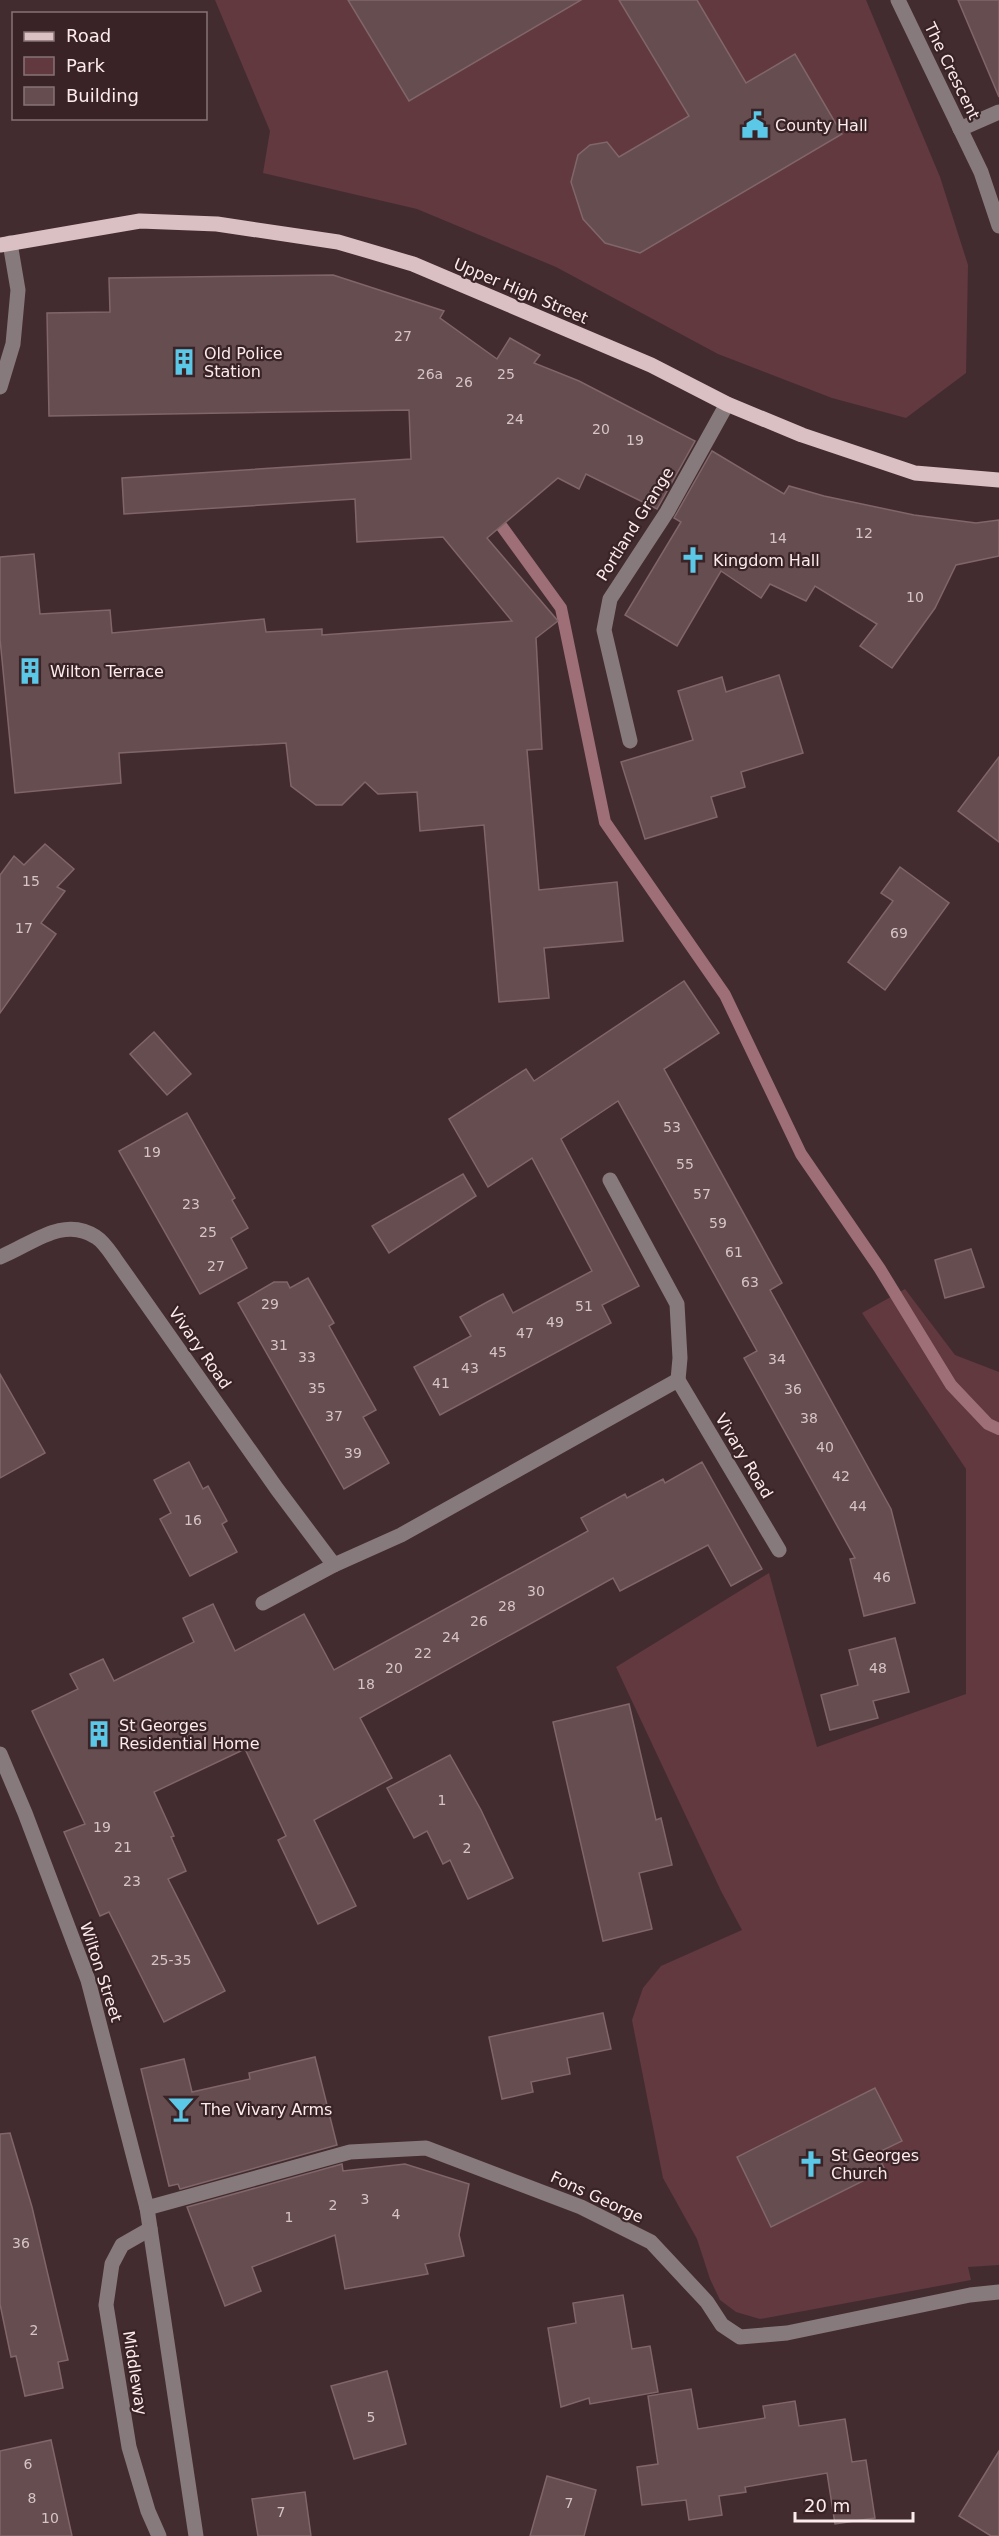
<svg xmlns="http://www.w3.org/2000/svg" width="999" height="2536" viewBox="0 0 999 2536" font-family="'DejaVu Sans',sans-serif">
<rect width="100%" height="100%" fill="#432c30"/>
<g fill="#61393f">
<polygon points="215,0 866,0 940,177 968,265 966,373 906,418 832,398 718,354 556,267 417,209 263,173 270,131"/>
<polygon points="905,1289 955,1355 999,1372 999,2265 968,2267 971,2280 760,2319 736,2312 720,2300 710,2279 697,2239 663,2178 632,2020 643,1988 661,1966 742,1930 721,1891 616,1667 769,1573 817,1747 966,1694 966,1469 862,1313"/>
</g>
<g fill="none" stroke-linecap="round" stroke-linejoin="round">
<polyline stroke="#9e6f76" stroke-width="12" points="492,513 561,608 605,822 725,995 801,1154 880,1269 951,1385 988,1424 999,1429"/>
</g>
<g fill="#664d50" stroke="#816669" stroke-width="1.5">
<polygon points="348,0 581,0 409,101"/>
<polygon points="619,0 697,0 746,83 795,54 842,134 640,253 605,243 583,219 571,182 578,155 590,145 607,142 619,157 689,116"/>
<polygon points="958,0 999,0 999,97"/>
<polygon points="333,275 444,311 440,318 497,359 510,338 540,355 534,363 579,381 695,441 657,509 586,474 579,489 558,478 487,538 558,621 536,638 542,749 527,750 539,890 617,882 623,941 544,948 549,998 499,1002 484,825 420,831 417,792 378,794 365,782 342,805 316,805 291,786 286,743 119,753 121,783 15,793 0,639 0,557 34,554 40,614 110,610 112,633 264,619 266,632 322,629 322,635 512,621 443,537 357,542 355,499 124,514 122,478 411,459 409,410 49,416 47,313 110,312 109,278"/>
<polygon points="712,451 784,494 789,486 824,496 914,515 976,523 999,520 999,556 956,565 935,608 892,668 860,646 877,624 815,586 806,601 770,584 761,598 721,571 677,646 625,615 681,522 674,518"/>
<polygon points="779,675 803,753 741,772 745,787 711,797 717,817 645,839 621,762 693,740 678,691 722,677 726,692"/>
<polygon points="999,757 999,842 958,811"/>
<polygon points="45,844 74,869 57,887 65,891 41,923 56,934 0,1013 0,875 14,856 24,865"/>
<polygon points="900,867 949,903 885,990 848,962 893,901 881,893"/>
<polygon points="684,981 719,1033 664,1069 782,1283 770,1290 891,1509 915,1603 864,1616 850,1559 855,1558 744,1358 757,1351 618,1101 561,1139 639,1286 602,1305 611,1323 440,1415 414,1367 471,1336 460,1317 489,1301 503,1294 513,1313 592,1271 532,1158 488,1187 449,1119 526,1069 534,1081"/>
<polygon points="154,1032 191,1074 167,1095 130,1054"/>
<polygon points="187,1113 235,1198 232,1200 248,1228 231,1238 247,1268 200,1294 119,1151"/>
<polygon points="463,1174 476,1196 389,1253 372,1226"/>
<polygon points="971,1249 984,1287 945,1298 935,1260"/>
<polygon points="308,1278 334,1323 329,1326 376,1410 363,1417 389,1463 344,1489 238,1303 274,1282 287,1282 290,1288"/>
<polygon points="0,1374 45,1453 0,1478"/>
<polygon points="189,1462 203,1489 208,1486 227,1521 222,1524 237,1552 190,1576 160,1519 171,1513 154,1480"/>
<polygon points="702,1462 762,1569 731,1586 708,1545 620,1591 613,1578 360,1718 392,1778 314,1820 356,1906 318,1924 278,1840 286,1836 245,1749 154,1792 174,1836 171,1837 186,1871 168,1879 225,1991 164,2022 109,1912 100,1916 64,1832 85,1824 32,1711 78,1689 70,1674 103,1659 114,1681 194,1642 183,1618 213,1604 235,1651 304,1614 334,1670 588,1531 581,1518 625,1494 627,1498 663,1479 665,1483"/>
<polygon points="895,1638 909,1692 873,1701 878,1718 830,1730 821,1695 858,1685 849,1650"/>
<polygon points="629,1704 656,1820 661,1818 672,1865 639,1873 652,1929 603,1941 553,1722"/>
<polygon points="450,1755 481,1810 513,1878 468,1899 450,1860 443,1864 427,1831 414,1838 387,1788"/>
<polygon points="603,2013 611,2049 567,2058 570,2074 531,2082 533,2092 502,2099 489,2037"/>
<polygon points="315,2057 337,2145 180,2189 178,2184 169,2186 141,2069 184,2059 192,2092 250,2079 249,2073"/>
<polygon points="875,2088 902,2141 877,2153 885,2170 771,2227 737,2157"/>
<polygon points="10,2133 32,2207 68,2360 58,2362 63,2388 25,2396 16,2356 11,2357 0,2304 0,2134"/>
<polygon points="342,2164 343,2171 405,2164 469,2184 459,2235 464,2256 425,2264 428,2274 345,2289 335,2235 252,2267 261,2291 225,2306 187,2207"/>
<polygon points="623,2295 632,2349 650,2346 658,2392 590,2404 589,2398 561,2407 548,2328 576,2323 573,2303"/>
<polygon points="387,2371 406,2444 354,2459 331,2386"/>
<polygon points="691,2389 698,2429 765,2418 763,2406 795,2401 799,2426 845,2419 852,2462 866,2460 875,2518 835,2524 827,2473 745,2487 746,2492 719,2496 722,2515 689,2520 686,2500 642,2505 637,2467 658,2464 648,2396"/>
<polygon points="51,2440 72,2536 0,2536 0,2451"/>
<polygon points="999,2451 999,2536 991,2536 959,2516"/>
<polygon points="547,2476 596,2490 584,2536 530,2536"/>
<polygon points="305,2492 311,2536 258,2536 252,2499"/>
</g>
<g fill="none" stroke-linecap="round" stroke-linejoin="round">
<g stroke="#877a7c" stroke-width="15">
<polyline points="898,0 981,172 999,226"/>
<polyline points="960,129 999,112"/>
<polyline points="0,387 13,344 18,290 10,243"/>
<polyline points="630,741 604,630 610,599 667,512 727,404"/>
<polyline points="610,1180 677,1304 680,1358 678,1380"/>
<path d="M0 1257C31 1245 63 1215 96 1237 104 1242 110 1252 115 1259L277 1489 334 1565 401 1535 678 1380 779 1550"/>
<polyline points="263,1603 334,1565"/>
<polyline points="0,1754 25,1813 88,1980 147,2208 196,2536"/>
<polyline points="147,2208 350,2152 426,2148 581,2207 651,2242 707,2302 722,2325 740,2337 787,2333 970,2295 999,2292"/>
<polyline points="150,2229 122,2245 112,2264 106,2305 129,2447 148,2511 159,2536"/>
</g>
<polyline stroke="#dac0c3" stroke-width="15" points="0,245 140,221 217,224 338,242 413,264 651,365 727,404 802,435 915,473 999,480"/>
</g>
<defs>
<symbol id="civic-bare" viewBox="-9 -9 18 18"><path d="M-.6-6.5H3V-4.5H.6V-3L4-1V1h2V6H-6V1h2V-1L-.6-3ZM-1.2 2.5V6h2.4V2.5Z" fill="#5bc8e7" stroke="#392326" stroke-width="2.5" paint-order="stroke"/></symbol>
<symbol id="building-bare" viewBox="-9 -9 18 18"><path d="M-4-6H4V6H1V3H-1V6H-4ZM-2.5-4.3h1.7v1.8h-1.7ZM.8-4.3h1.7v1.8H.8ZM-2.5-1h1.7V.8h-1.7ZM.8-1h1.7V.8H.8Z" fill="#5bc8e7" stroke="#392326" stroke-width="2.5" paint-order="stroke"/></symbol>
<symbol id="church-bare" viewBox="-9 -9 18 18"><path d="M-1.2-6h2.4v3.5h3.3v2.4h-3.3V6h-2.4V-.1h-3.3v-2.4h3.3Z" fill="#5bc8e7" stroke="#392326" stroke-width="2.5" paint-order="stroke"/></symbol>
<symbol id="bar-bare" viewBox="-9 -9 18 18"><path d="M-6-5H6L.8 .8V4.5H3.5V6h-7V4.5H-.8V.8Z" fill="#5bc8e7" stroke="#392326" stroke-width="2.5" paint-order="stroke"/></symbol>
</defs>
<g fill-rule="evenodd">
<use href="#civic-bare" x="736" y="106" width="38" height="38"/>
<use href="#building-bare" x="165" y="343" width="38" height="38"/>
<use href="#church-bare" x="674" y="541" width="38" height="38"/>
<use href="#building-bare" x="11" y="652" width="38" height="38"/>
<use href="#building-bare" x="80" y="1715" width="38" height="38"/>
<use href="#bar-bare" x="162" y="2090" width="38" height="38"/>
<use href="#church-bare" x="792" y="2145" width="38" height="38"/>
</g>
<g text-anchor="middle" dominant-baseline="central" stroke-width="4.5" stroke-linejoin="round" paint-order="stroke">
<g font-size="14" fill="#d6c4c6">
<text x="403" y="336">27</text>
<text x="430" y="374">26a</text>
<text x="506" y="374">25</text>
<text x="464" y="382">26</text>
<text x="515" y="419">24</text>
<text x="601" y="429">20</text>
<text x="635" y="440">19</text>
<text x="864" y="533">12</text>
<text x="778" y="538">14</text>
<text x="915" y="597">10</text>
<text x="31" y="881">15</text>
<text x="24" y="928">17</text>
<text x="899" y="933">69</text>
<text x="672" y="1127">53</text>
<text x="152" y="1152">19</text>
<text x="685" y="1164">55</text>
<text x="702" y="1194">57</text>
<text x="191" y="1204">23</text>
<text x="718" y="1223">59</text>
<text x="208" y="1232">25</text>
<text x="734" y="1252">61</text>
<text x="216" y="1266">27</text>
<text x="750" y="1282">63</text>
<text x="270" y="1304">29</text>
<text x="584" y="1306">51</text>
<text x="555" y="1322">49</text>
<text x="525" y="1333">47</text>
<text x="279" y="1345">31</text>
<text x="498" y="1352">45</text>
<text x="307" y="1357">33</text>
<text x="777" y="1359">34</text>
<text x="470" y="1368">43</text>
<text x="441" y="1383">41</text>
<text x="317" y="1388">35</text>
<text x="793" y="1389">36</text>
<text x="334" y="1416">37</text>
<text x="809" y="1418">38</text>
<text x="825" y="1447">40</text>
<text x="353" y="1453">39</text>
<text x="841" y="1476">42</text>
<text x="858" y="1506">44</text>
<text x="193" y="1520">16</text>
<text x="882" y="1577">46</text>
<text x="536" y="1591">30</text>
<text x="507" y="1606">28</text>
<text x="479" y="1621">26</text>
<text x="451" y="1637">24</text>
<text x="423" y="1653">22</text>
<text x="394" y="1668">20</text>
<text x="878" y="1668">48</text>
<text x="366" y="1684">18</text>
<text x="442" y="1800">1</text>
<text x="102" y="1827">19</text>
<text x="123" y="1847">21</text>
<text x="467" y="1848">2</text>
<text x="132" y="1881">23</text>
<text x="171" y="1960">25-35</text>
<text x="365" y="2199">3</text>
<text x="333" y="2205">2</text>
<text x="396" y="2214">4</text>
<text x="289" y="2217">1</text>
<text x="21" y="2243">36</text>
<text x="34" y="2330">2</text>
<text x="371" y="2417">5</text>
<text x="28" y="2464">6</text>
<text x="32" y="2498">8</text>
<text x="569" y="2503">7</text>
<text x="281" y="2512">7</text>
<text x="50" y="2518">10</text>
</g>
<g font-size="16" fill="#fbebed" stroke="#392326">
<text transform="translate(952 71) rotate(64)">The Crescent</text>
<text transform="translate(521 291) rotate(23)">Upper High Street</text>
<text transform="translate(635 524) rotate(-58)">Portland Grange</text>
<text transform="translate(200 1348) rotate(55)">Vivary Road</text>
<text transform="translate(744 1456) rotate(59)">Vivary Road</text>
<text transform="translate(101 1972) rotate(72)">Wilton Street</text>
<text transform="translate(597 2197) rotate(25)">Fons George</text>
<text transform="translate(135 2373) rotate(81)">Middleway</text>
</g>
<g font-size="16" fill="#fbebed" stroke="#392326" text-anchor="start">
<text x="775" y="125">County Hall</text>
<text x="204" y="353">Old Police<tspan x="204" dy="18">Station</tspan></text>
<text x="713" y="560">Kingdom Hall</text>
<text x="50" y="671">Wilton Terrace</text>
<text x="119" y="1725">St Georges<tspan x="119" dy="18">Residential Home</tspan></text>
<text x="201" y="2109">The Vivary Arms</text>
<text x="831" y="2155">St Georges<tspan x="831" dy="18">Church</tspan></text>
</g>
</g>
<rect x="12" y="12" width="195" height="108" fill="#392326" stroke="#877376" stroke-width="1.5"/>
<rect x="24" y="32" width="30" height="9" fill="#dac0c3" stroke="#877376" stroke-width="1.5"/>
<text x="66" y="42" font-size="18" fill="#fbebed">Road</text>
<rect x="24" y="57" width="30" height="18" fill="#61393f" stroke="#877376" stroke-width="1.5"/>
<text x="66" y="72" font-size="18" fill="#fbebed">Park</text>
<rect x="24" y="87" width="30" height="18" fill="#664d50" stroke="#877376" stroke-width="1.5"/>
<text x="66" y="102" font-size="18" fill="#fbebed">Building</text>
<path d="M795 2512v9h118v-9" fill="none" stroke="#fbebed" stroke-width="3"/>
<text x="804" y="2512" font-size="18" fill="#fbebed" stroke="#392326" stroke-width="4.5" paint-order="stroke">20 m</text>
</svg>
